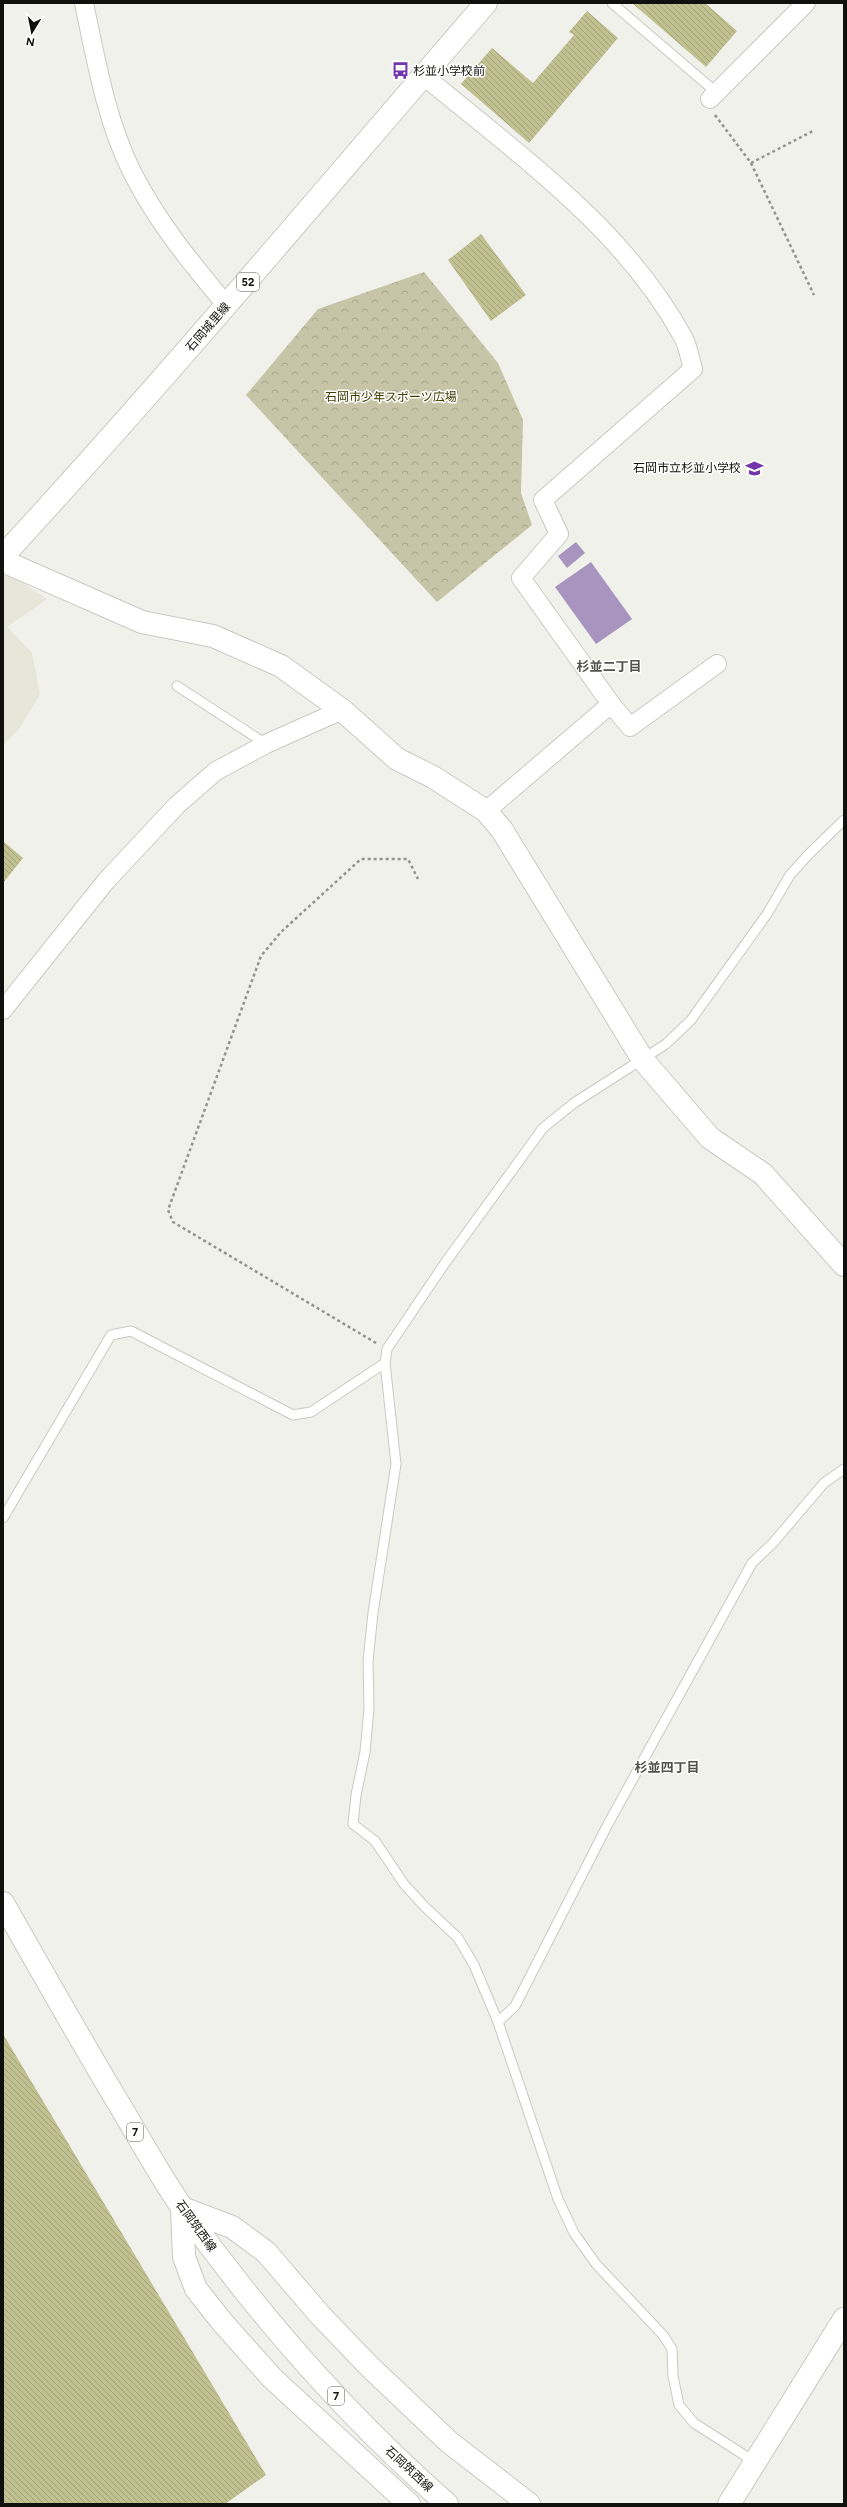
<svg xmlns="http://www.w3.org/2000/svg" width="847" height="2507" viewBox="0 0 847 2507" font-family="Figtree,'Noto Sans JP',sans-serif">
<defs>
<pattern id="forest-crowns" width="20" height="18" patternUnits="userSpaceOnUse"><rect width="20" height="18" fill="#c6c5a8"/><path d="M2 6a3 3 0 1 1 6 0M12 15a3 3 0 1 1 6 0" fill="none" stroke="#a9a88f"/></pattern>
<pattern id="building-back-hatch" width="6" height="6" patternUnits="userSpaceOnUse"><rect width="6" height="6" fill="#c1c091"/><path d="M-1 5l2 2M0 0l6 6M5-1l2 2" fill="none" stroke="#a5a47c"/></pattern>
</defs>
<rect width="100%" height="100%" fill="#f1f1eb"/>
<polygon fill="#e6e6d9" points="3,570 47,599 7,627 32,653 40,694 19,729 3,745"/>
<polygon fill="url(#forest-crowns)" points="424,272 498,363 523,420 521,493 532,525 437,602 246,395 318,309"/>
<g fill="#a795bf">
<polygon points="576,542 585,553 567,568 558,556"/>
<polygon points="591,562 632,619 596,644 555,587"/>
</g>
<g fill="url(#building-back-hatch)">
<polygon points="632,3 705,3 737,31 706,67"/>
<polygon points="587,11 618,38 529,143 461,84 492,48 533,83 574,35 569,32"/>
<polygon points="481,234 526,295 491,321 448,260"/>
<polygon points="3,841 23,858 3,883"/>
<polygon points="3,2034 266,2475 225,2504 3,2504"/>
</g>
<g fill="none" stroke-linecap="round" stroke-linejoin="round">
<defs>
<g id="service">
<polyline points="612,3 717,93"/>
<polyline points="177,686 266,744"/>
<polyline points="3,1518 111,1335 131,1331 293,1415 311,1412 385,1363"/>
<polyline points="498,2022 515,2006 608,1824 752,1563 773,1543 824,1483 844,1469"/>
<polyline points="755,2462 694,2423 679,2405 673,2376 672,2349 663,2335 596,2264 574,2233 558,2199 498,2022 474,1965 458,1938 424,1906 404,1884 375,1841 353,1824 356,1795 365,1752 369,1708 368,1661 373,1613 396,1464 385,1363 387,1349 445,1263 543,1128 574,1103 666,1044 691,1020 767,914 790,875 808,855 844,820"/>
</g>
<g id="minor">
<path d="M84 3C96 60 106 120 132 172 157 222 192 264 227 306"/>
<path d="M423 75C517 154 623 227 683 337 688 346 690 359 693 369L543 500 559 534 521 578 611 704 630 727 717 664"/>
<polyline points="710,99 806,3"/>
<polyline points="486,811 611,704"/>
<polyline points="3,1010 106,881 177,805 216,771 266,744 342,710"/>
</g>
<g id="tertiary">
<polyline points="3,561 142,622 213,636 281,666 342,710 397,759 433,777 486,811 502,830 643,1060 710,1138 763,1174 844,1265"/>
<polyline points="729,2504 844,2319"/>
</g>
<g id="primary">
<path d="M3 556C169 376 326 188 486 3"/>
<path d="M3 1903C42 1972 81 2041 122 2109 142 2143 161 2177 183 2209 260 2317 348 2417 447 2504"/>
<polyline points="182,2208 232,2227 266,2252 320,2315 369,2366 449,2442 529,2504"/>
<polyline points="182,2208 184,2257 196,2289 223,2323 272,2378 409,2504"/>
</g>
</defs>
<use href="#service" stroke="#c9c9c4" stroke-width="11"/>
<use href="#minor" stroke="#c9c9c4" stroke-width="20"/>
<use href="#tertiary" stroke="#c9c9c4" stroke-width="24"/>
<use href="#primary" stroke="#c9c9c4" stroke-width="24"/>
<g stroke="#93938f" stroke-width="2.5" stroke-dasharray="3 3" stroke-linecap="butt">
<polyline points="715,115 751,163 814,295"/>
<polyline points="751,163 813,131"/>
<polyline points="376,1343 173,1222 168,1210 261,956 281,932 361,859 408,859 418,879"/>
</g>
<use href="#service" stroke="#fff" stroke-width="9"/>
<use href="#minor" stroke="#fff" stroke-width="18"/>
<use href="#tertiary" stroke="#fff" stroke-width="22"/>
<use href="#primary" stroke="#fff" stroke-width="22"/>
</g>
<defs>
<symbol id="bus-bare" viewBox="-9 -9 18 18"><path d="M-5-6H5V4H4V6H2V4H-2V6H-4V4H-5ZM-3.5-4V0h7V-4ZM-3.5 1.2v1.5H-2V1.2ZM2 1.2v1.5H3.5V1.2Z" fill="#7235ab" stroke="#fffffe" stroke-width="2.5" paint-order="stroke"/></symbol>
<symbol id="school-bare" viewBox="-9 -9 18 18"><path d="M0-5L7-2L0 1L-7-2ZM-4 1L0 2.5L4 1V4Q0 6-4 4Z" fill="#7235ab" stroke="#fffffe" stroke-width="2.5" paint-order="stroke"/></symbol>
</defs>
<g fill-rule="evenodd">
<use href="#bus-bare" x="388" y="58" width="25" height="25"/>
<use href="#school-bare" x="742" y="456" width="25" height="25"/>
</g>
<g text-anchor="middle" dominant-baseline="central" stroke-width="3" stroke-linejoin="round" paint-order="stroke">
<g fill="#fffffe" stroke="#585856" stroke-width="1">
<rect x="237" y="273" width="22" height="18" rx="3"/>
<rect x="127" y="2123" width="16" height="18" rx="3"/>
<rect x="328" y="2387" width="16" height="18" rx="3"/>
</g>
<g font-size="11" font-weight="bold" fill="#10100e">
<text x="248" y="282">52</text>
<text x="135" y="2132">7</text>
<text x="336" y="2396">7</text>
</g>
<g font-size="12" fill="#10100e" stroke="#fffffe" text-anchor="start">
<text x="413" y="71">杉並小学校前</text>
<text x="741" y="468" text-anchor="end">石岡市立杉並小学校</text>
</g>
<g font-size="12" fill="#10100e" stroke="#fffffe">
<text transform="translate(208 327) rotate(-49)">石岡城里線</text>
<text transform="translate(196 2226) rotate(54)">石岡筑西線</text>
<text transform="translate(409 2469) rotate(43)">石岡筑西線</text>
</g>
<g font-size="12" fill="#403d01" stroke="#fffffe">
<text x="391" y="397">石岡市少年スポーツ広場</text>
</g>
<g font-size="13" font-weight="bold" fill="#52524d" stroke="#fffffe">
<text x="609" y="666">杉並二丁目</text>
<text x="667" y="1767">杉並四丁目</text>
</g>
</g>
<rect width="847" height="2507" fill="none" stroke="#10100e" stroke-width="8"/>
<g transform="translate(32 32) rotate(190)" stroke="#fffffe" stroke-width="3" paint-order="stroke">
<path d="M0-3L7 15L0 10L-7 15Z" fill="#10100e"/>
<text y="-6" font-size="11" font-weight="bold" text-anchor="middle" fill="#10100e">N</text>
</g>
</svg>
